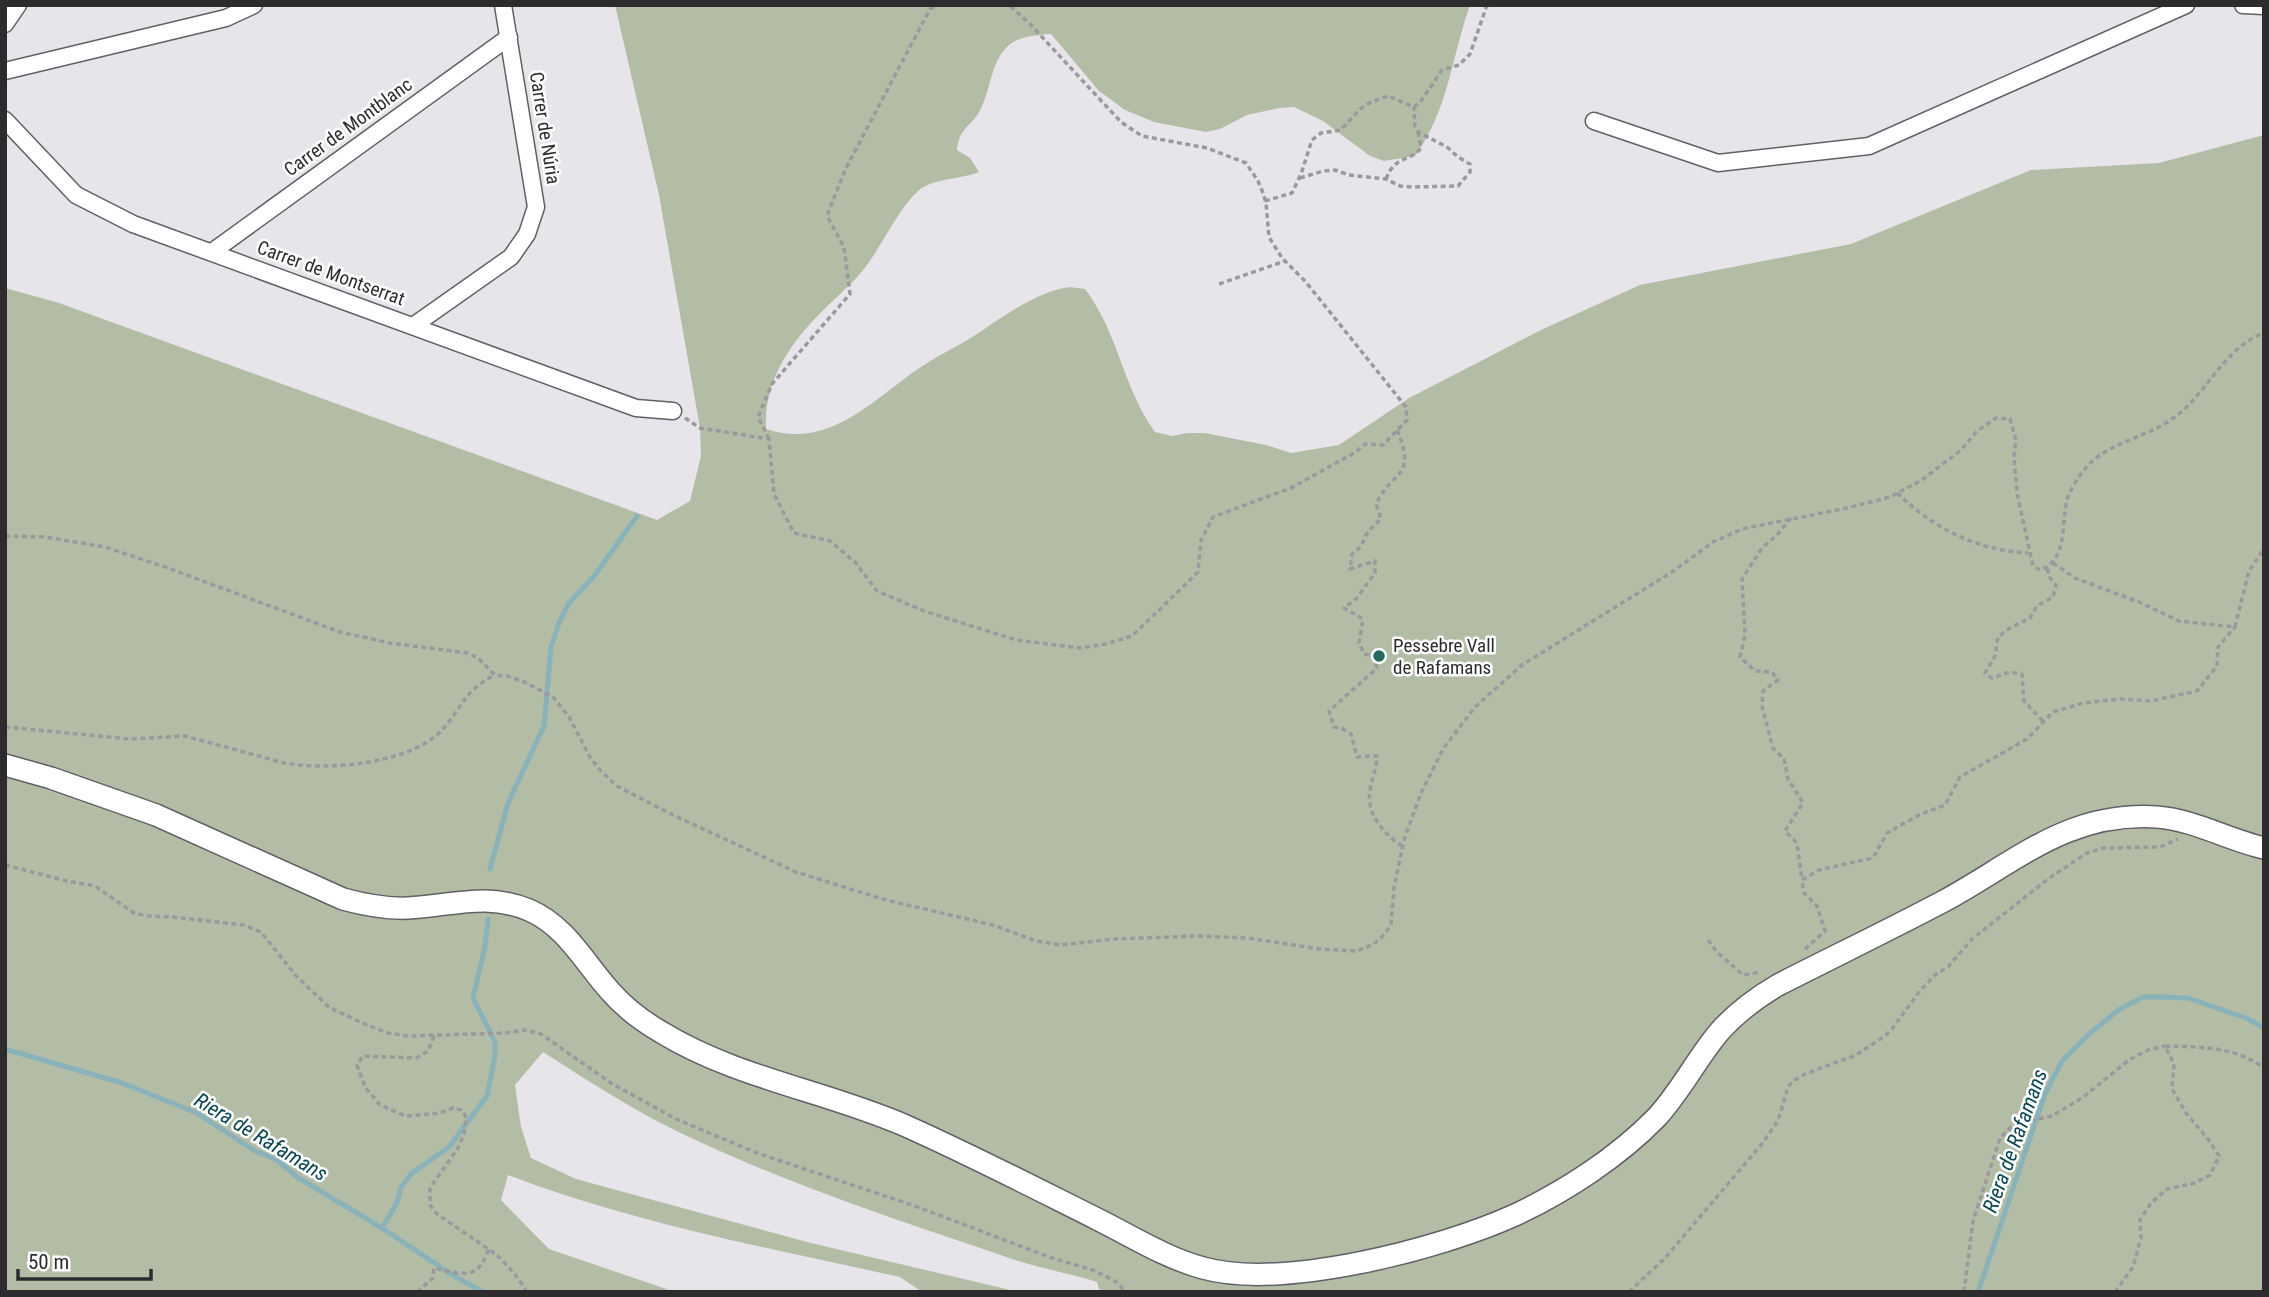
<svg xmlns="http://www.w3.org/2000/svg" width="2269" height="1297" viewBox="0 0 2269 1297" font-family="'Roboto Condensed',sans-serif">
<rect width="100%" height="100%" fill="#e8e5ea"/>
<path fill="#b3bda5" d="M615 5H1470C1452 56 1448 111 1415 156L1384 161 1370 156 1323 121 1294 107 1279 108 1247 115 1220 129 1206 132 1154 122 1125 110 1099 91 1051 34C1037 35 1020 36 1009 45 990 61 991 93 978 114 967 129 959 130 957 150L970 158 979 172C962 179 938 178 922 188 903 201 883 243 869 262 860 276 848 286 837 297 799 332 763 374 766 429 829 450 871 401 918 369 939 354 962 345 983 330 1005 315 1037 293 1064 288 1070 286 1078 288 1085 289 1118 332 1123 388 1155 432L1172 436 1187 433H1205L1266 445 1291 453 1339 445 1409 398 1541 330 1640 285 1851 244 2031 170 2159 163 2264 135V1292H1100L1097 1282C1070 1273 1041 1269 1015 1260 909 1224 801 1189 700 1142 645 1118 593 1084 543 1052L515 1085 521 1127 531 1158 576 1179 811 1243 1019 1292H922L900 1277C768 1248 634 1223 508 1175L501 1200 549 1249 675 1292H5V288L59 303 657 520 690 501 701 456 700 428 659 195Z"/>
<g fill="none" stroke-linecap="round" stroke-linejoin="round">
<g stroke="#89b2ba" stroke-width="5">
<polyline points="490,869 508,803 544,726 551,647 559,623 569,603 595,575 637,516"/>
<polyline points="5,1049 122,1083 197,1113 255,1151 277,1160 297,1177 382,1228 451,1274 483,1292"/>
<polyline points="382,1228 397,1203 401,1187 411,1174 449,1147 487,1096 495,1056 495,1042 473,998 485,947 488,919"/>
<polyline points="1978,1292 2045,1094 2062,1061 2089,1034 2120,1009 2143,997 2160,997 2188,998 2246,1018 2264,1028"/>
</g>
<defs>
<g id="street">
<polyline points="2243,5 2264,6"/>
<polyline points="5,24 18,5"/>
<polyline points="5,71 226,18 254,5"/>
<polyline points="5,120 76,195 133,224 636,408 673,411"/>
<polyline points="1594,121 1718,163 1869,146 2186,5"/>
<polyline points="212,252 509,37"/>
<polyline points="413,326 511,257 527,234 536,207 503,5"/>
</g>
<path id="secondary" d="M5 765 51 778 156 815 343 899C365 905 385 909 408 908 451 906 486 892 529 910 566 926 584 962 610 991 624 1007 642 1021 661 1032 736 1078 826 1091 906 1126 971 1155 1035 1188 1099 1220 1133 1237 1166 1258 1203 1268 1283 1290 1440 1249 1515 1215 1566 1191 1618 1157 1657 1117 1681 1091 1697 1058 1720 1031 1737 1012 1756 998 1778 985 1833 957 1889 930 1944 901 2016 862 2068 811 2157 817 2195 820 2228 840 2264 848"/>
</defs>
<use href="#street" stroke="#636065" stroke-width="19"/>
<use href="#secondary" stroke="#636065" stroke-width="24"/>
<g stroke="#9b999c" stroke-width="3.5" stroke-dasharray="5 3.5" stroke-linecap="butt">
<polyline points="1300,178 1323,171 1335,170 1349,175 1386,179 1400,186 1412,187 1458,186 1470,172 1470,164 1458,157 1447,147 1418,132 1415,127 1414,107"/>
<path d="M1386 179C1395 155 1410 162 1421 148L1418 132"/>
<polyline points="1265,201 1292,193 1301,174 1312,140 1321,133 1341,130 1360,109 1371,102 1388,96 1414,107 1421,101 1442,70 1459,65 1470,54 1487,5"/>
<polyline points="1219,284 1285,261"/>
<polyline points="685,418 700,428 769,439 774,494 794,533 830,541 855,562 877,591 924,611 1016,640 1080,648 1106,644 1132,636 1187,583 1198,572 1201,540 1213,517 1291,488 1356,452 1365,444 1383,445 1407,420 1406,407 1305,281 1282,258 1269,237 1266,203 1263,193 1258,181 1246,163 1207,148 1142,136 1121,122 1029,23 1009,5"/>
<path d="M1397 430C1417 478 1394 468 1376 504L1381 519C1372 527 1364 534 1362 546L1352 554 1350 569 1375 561V573L1356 599 1344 608 1363 619 1359 643 1364 654 1373 656 1377 668 1329 711 1334 727 1343 729 1351 734 1357 757 1377 756C1377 768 1372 778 1370 790 1366 814 1383 833 1402 846"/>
<polyline points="769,439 758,417 772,384 850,294 844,247 827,216 845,170 930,9 937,5"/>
<path d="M1897 493C1935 529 1976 550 2028 553"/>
<polyline points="1791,518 1777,535 1762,548 1742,579 1745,635 1740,657 1755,671 1772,672 1778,680 1763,691 1762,706 1773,748 1784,759 1788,779 1803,803 1785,831 1797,843 1802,880"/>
<path d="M5 536 45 537 105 547 168 568 340 632 390 643 468 653 478 658 495 675 507 676 527 683 554 698 569 717 590 757 600 770 617 786 673 815 796 872 886 900 993 925 1036 941 1061 945 1114 939 1198 936 1248 938 1320 949 1357 951 1374 944 1385 934 1391 924 1394 888 1404 840 1421 793 1443 749 1475 707 1522 665 1672 572 1713 542 1742 529 1847 508 1890 497 1922 480 1961 450 1977 431 1996 418 2010 419 2016 440 2014 457 2017 493 2033 566 2040 570C2068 561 2061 523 2067 500 2069 493 2073 486 2077 480 2100 441 2141 442 2175 417 2207 393 2225 347 2264 333"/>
<polyline points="2053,563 2075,578 2139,602 2179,621 2235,627 2249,571 2264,549"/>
<polyline points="2043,721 2024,701 2022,674 2010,672 1992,678 1985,673 1995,656 1998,637 2010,628 2030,618 2037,606 2053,597 2056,585 2050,578 2047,568"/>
<path d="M5 727 130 739 185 736 284 763C328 771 407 764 440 732 462 710 462 691 495 675"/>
<polyline points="5,865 67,881 95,886 134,913 147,916 173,917 244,925 261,932 297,977 330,1008 367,1025 388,1033 408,1036 505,1033 525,1030 541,1034 611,1083 676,1119 757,1153 915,1206 1052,1258 1093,1270 1115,1281 1126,1292"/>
<polyline points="1708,940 1717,952 1743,975 1761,972"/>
<polyline points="1805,949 1825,931 1817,906 1804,893 1802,880 1819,870 1873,858 1887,833 1919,815 1945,805 1960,777 2027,739 2053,712 2083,703 2120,699 2151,701 2197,691 2217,666 2218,647 2235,627"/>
<polyline points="434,1036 428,1051 416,1058 363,1056 357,1065 365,1087 380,1105 406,1116 440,1113 453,1108 461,1110 464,1113 466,1118 464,1134 458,1148 430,1188 430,1205 437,1214 497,1255 515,1274 527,1292"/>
<path d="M417 1292 433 1278 434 1268C463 1274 478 1282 489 1248"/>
<polyline points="1629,1292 1665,1258 1761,1145 1778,1121 1788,1087 1793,1081 1805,1074 1856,1055 1885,1036 1892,1029 1919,992 1935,975 1948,967 1972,939 2048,879 2087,853 2103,848 2160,847 2178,839"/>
<polyline points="1964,1292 1973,1221 2000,1138 2014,1124 2052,1116 2082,1098 2129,1060 2148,1050 2165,1046"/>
<path d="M2115 1292 2133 1267 2141 1238 2140 1220 2151 1203 2167 1189 2195 1183 2210 1175 2219 1156 2208 1139 2186 1113 2172 1089 2174 1064 2165 1046C2199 1047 2235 1046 2264 1068"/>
</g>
<use href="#street" stroke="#fff" stroke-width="16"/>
<use href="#secondary" stroke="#fff" stroke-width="21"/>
</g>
<circle fill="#256a5d" stroke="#fff" stroke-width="2.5" cx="1379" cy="656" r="7"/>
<g text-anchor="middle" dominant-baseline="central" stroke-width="5" stroke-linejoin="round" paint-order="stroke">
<g font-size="19" fill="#2d2b2d" stroke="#fff">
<text transform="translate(348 127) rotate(-36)">Carrer de Montblanc</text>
<text transform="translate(545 128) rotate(81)">Carrer de Núria</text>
<text transform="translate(331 273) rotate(20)">Carrer de Montserrat</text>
</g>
<g font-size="19" fill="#2d2b2d" stroke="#fff" text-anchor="start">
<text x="1393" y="645">Pessebre Vall<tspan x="1393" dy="22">de Rafamans</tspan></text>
</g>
<g font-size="21" font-style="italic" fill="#094751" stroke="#fff">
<text transform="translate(261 1137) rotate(31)">Riera de Rafamans</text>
<text transform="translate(2015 1141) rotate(-70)">Riera de Rafamans</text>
</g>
</g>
<rect width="2269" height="1297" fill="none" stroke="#2d2b2d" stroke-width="14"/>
<path d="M18 1269v10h133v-10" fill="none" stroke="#2d2b2d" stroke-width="3.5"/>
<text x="28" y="1269" font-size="21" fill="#2d2b2d" stroke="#ffffff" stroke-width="5" paint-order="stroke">50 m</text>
</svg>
